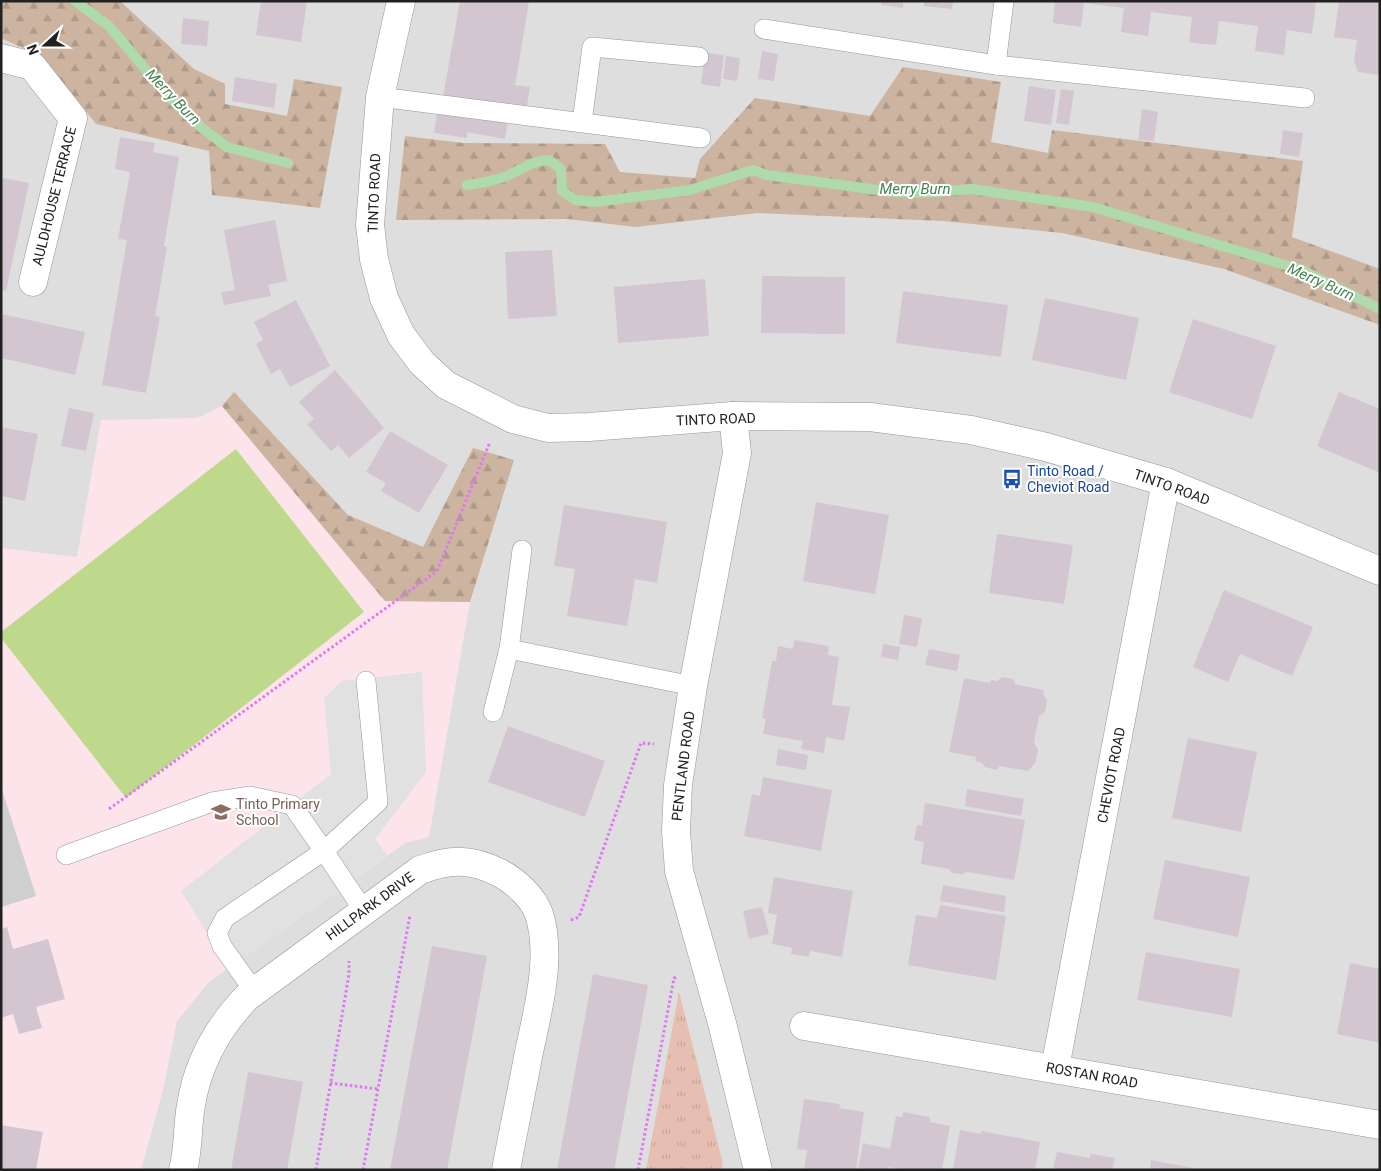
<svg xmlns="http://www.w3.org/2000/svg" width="1381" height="1171" viewBox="0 0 1381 1171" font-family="Roboto,sans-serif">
<defs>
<pattern id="grass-tufts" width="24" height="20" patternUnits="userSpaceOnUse" patternTransform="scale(1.25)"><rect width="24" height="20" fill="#e6bfb2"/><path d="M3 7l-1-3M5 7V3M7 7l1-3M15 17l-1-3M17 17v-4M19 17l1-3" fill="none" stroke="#c5a499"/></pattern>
<pattern id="forest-firs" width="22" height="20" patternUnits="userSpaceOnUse" patternTransform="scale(1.25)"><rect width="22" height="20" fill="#ccb4a0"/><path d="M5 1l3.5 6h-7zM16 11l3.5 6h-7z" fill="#af9a8a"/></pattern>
</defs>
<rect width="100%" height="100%" fill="#f0e8ed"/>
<rect fill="#dededf" x="1" y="1" width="1379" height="1169"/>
<polygon fill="#fde4eb" points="222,406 385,601 470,602 429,837 405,843 209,982 177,1021 163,1090 141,1170 1,1170 1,907 36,896 1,787 1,548 77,557 101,420 197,418"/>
<polygon fill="#cfcfcf" points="1,787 36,896 1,907"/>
<polygon fill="url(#grass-tufts)" points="679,992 722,1160 723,1170 646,1170"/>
<g fill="url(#forest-firs)">
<polygon points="1,1 120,1 194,69 225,84 225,104 287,116 294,79 342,87 320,208 212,195 209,151 96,124 42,57 1,38"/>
<polygon points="903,67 1001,82 991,142 1048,153 1052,130 1303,161 1292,237 1380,269 1380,325 1224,269 1062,233 943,221 758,213 635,227 568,219 396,220 405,136 463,143 605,144 620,172 695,178 700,159 755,98 870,116"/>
<polygon points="234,392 348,515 423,547 473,448 514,460 470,602 385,601 222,406"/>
</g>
<polygon fill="#bed98c" points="236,449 364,612 126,798 1,638 1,632"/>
<polygon fill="#e1e1e1" points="422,672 426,772 375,839 387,855 229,968 181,891 331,774 324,698 342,681"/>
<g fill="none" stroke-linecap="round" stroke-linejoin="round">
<g stroke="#aedaac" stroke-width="10">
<polyline points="75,1 109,26 170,98 202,128 227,147 288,163"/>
<path d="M467 185C482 183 496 181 509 175 523 168 533 161 549 160L561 169 562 191 575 200 595 202 690 190 753 170 767 175 893 192 923 193 972 189 1093 207 1302 270 1380 309"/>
</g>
</g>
<g fill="#d3c6d0">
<polygon points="261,1 307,1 301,42 256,35"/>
<polygon points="460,1 529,1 515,85 530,87 527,106 511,103 505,139 467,132 467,138 434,133 440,96 443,97"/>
<polygon points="882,1 903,1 903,8 881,5"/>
<polygon points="924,1 953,1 952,9 924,6"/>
<polygon points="1055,1 1316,1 1312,34 1287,30 1284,55 1255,51 1258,26 1219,21 1216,45 1202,44 1189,42 1192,17 1151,12 1148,36 1121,32 1124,8 1084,3 1081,27 1053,23"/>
<polygon points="1339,1 1380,1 1380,75 1358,72 1354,61 1357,40 1334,37"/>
<polygon points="183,18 209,21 207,46 181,44"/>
<polygon points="762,51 778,54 774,81 758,79"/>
<polygon points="705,53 724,55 720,87 701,84"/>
<polygon points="726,56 740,58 737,81 723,79"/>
<polygon points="235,77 277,84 274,108 232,101"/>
<polygon points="1029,86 1056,90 1051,125 1024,121"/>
<polygon points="1061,89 1074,91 1069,125 1056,123"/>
<polygon points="1142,109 1158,112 1154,141 1138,140"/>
<polygon points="1283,130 1303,133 1299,157 1280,154"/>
<polygon points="120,137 155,143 153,152 179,157 164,246 167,247 155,316 160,317 146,393 102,385 127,240 118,239 130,172 115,169"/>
<polygon points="3,178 29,183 6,291 1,290 1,187"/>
<polygon points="275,220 287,281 268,285 271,296 224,305 221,292 235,290 224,230"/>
<polygon points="552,250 557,316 508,319 505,252"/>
<polygon points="762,276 845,277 845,334 761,333"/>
<polygon points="705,279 709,336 618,343 614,287"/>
<polygon points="903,291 1008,305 1001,357 896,343"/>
<polygon points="1045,298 1139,318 1126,380 1032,360"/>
<polygon points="296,300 330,366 290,387 280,369 271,374 256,344 263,340 254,322"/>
<polygon points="1,314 85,332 75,375 1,358"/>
<polygon points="1193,319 1276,346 1252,419 1169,392"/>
<polygon points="335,370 384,428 349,458 338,445 331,451 307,424 314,419 299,402"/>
<polygon points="1339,392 1380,409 1380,473 1317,446"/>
<polygon points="69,408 94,413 86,451 61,446"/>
<polygon points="1,427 38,434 25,501 1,496"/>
<polygon points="390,431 448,465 419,513 381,491 386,483 366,472"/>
<polygon points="816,502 889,515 875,594 803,581"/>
<polygon points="564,505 667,522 657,583 635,579 627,626 567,616 575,569 554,566"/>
<polygon points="997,534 1073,545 1064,604 989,593"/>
<polygon points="1224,590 1313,627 1292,676 1240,654 1228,682 1193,667"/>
<polygon points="904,615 922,618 917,647 899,644"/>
<polygon points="794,640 829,646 828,655 839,657 832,705 850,707 844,741 826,737 824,753 801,749 803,741 763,734 766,719 762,718 772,661 776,661 778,646 793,649"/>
<polygon points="883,644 900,647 898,660 881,657"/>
<polygon points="929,649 960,655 957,671 925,665"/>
<polygon points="1002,677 1013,679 1015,684 1044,690 1043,694 1047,700 1045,712 1039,716 1036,731 1034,743 1038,750 1035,763 1028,771 1000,766 996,770 985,767 982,763 975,761 976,757 949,752 964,678 990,683 991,680 997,681"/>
<polygon points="508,726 605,761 585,817 488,782"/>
<polygon points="1188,738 1257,752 1241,832 1172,818"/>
<polygon points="778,749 808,755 806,770 776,765"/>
<polygon points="763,777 832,790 821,851 744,836 752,794 760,796"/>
<polygon points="967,789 1024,799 1021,816 965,806"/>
<polygon points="925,803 1025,820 1014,880 967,872 962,874 952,873 949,869 921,864 924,842 914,840 917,825 922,825"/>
<polygon points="1165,860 1250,877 1238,937 1153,919"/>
<polygon points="774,877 853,891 842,957 810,951 809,957 791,954 792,948 772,944 777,915 768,913"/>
<polygon points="943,885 1006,896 1004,912 940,901"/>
<polygon points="940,905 1006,916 996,980 908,965 916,915 937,918"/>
<polygon points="762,907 769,934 749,939 743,911"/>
<polygon points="7,927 13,949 48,939 65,999 36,1007 42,1028 19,1034 13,1014 1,1018 1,929"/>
<polygon points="432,946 487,956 480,995 447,1170 390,1170"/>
<polygon points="1146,952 1240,969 1232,1017 1137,1000"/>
<polygon points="1350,963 1380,969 1380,1043 1337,1034"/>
<polygon points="593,974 648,985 623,1122 614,1170 557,1170"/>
<polygon points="248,1072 303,1082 287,1170 231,1170"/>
<polygon points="804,1099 840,1104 839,1108 864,1112 856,1170 804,1170 807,1150 797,1149"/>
<polygon points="903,1112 930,1117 930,1122 950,1126 942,1170 906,1170 889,1167 888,1170 858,1170 863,1143 890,1149 896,1116 902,1117"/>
<polygon points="1,1125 43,1132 36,1170 1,1170"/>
<polygon points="960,1130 981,1134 981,1131 1040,1142 1035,1170 953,1170"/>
<polygon points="1057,1152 1090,1158 1090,1154 1115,1158 1112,1170 1053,1170"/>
<polygon points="1151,1160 1198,1169 1198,1170 1150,1170"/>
</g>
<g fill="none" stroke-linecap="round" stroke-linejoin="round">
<defs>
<g id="service">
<polyline points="764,29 996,65 1305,98"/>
<polyline points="996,65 1004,1"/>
<polyline points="380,97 701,138"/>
<polyline points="582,122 592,47 699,57"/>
<polyline points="509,649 693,686"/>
<polyline points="493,712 509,649 522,550"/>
<polyline points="66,855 212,802 250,796 292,805 324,851 378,802 366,681"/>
<polyline points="254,991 222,946 217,933 225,918 324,851 364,911"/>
</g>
<g id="minor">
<polyline points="401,1 380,97 370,225 374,259 384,298 401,335 422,363 446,385 513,419 548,428 589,427 733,416 870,417 971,430 1046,447 1166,482 1380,571"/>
<polyline points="1,58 32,66 73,118 33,282"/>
<polyline points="733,416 737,453 693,686 678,785 676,831 679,871 722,1023 758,1170"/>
<polyline points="804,1026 1380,1125"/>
<polyline points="1055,1068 1166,482"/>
<path d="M183 1170C189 1148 187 1126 191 1105 198 1062 218 1027 247 997L420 870C450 859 470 858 500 873 515 881 533 897 539 914 553 958 537 1013 528 1057 521 1095 513 1132 506 1170"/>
</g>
</defs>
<use href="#service" stroke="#959595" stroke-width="20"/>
<use href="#minor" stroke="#959595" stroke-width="29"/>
<g stroke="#dd79f0" stroke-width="3" stroke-dasharray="2.5 2.5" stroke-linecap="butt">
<polyline points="109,809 437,571 490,442"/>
<polyline points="571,920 579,917 641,743 654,744"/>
<polyline points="330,1083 378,1089"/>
<polyline points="316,1170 349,974 349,961"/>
<polyline points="363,1170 410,915"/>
<polyline points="638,1170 674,978 678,977"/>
</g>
<use href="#service" stroke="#fff" stroke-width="19"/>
<use href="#minor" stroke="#fff" stroke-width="28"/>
</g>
<defs>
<symbol id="bus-bare" viewBox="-9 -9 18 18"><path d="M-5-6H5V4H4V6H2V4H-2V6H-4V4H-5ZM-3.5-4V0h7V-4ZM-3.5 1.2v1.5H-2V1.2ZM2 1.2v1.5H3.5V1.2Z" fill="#1a4fb4" stroke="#fff" stroke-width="2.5" paint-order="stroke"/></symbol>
<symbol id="school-bare" viewBox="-9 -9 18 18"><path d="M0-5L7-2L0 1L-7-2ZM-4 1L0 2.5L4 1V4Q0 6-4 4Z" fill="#8d6e63" stroke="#fff" stroke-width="2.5" paint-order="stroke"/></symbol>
</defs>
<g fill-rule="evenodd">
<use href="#bus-bare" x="998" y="465" width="28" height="28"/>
<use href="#school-bare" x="207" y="798" width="28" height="28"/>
</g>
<g text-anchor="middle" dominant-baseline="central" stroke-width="4" stroke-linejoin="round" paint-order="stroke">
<g font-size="14" fill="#212121" stroke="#fff">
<text transform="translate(374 193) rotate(-88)">TINTO ROAD</text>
<text transform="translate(54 196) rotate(-76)">AULDHOUSE TERRACE</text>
<text transform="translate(716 419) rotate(-2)">TINTO ROAD</text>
<text transform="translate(1172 487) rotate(20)">TINTO ROAD</text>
<text transform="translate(683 766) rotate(-83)">PENTLAND ROAD</text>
<text transform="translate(1111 775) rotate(-79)">CHEVIOT ROAD</text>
<text transform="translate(370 906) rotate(-36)">HILLPARK DRIVE</text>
<text transform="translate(1092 1075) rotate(10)">ROSTAN ROAD</text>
</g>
<g font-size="14" fill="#164399" stroke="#fff" text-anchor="start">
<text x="1027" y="471">Tinto Road /<tspan x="1027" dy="16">Cheviot Road</tspan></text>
</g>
<g font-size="14" fill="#785e54" stroke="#fff" text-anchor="start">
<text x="236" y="804">Tinto Primary<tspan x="236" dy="16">School</tspan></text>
</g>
<g font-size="15" font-style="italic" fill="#428452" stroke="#fff">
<text transform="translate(173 97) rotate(46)">Merry Burn</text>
<text x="915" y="189">Merry Burn</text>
<text transform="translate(1321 282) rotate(24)">Merry Burn</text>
</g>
</g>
<rect width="1381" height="1171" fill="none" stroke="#212121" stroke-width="5"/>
<g transform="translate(45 45) rotate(249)" stroke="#ffffff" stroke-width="4" paint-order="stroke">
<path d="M0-4L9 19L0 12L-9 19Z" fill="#212121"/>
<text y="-8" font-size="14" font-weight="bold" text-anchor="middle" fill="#212121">N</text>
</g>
</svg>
